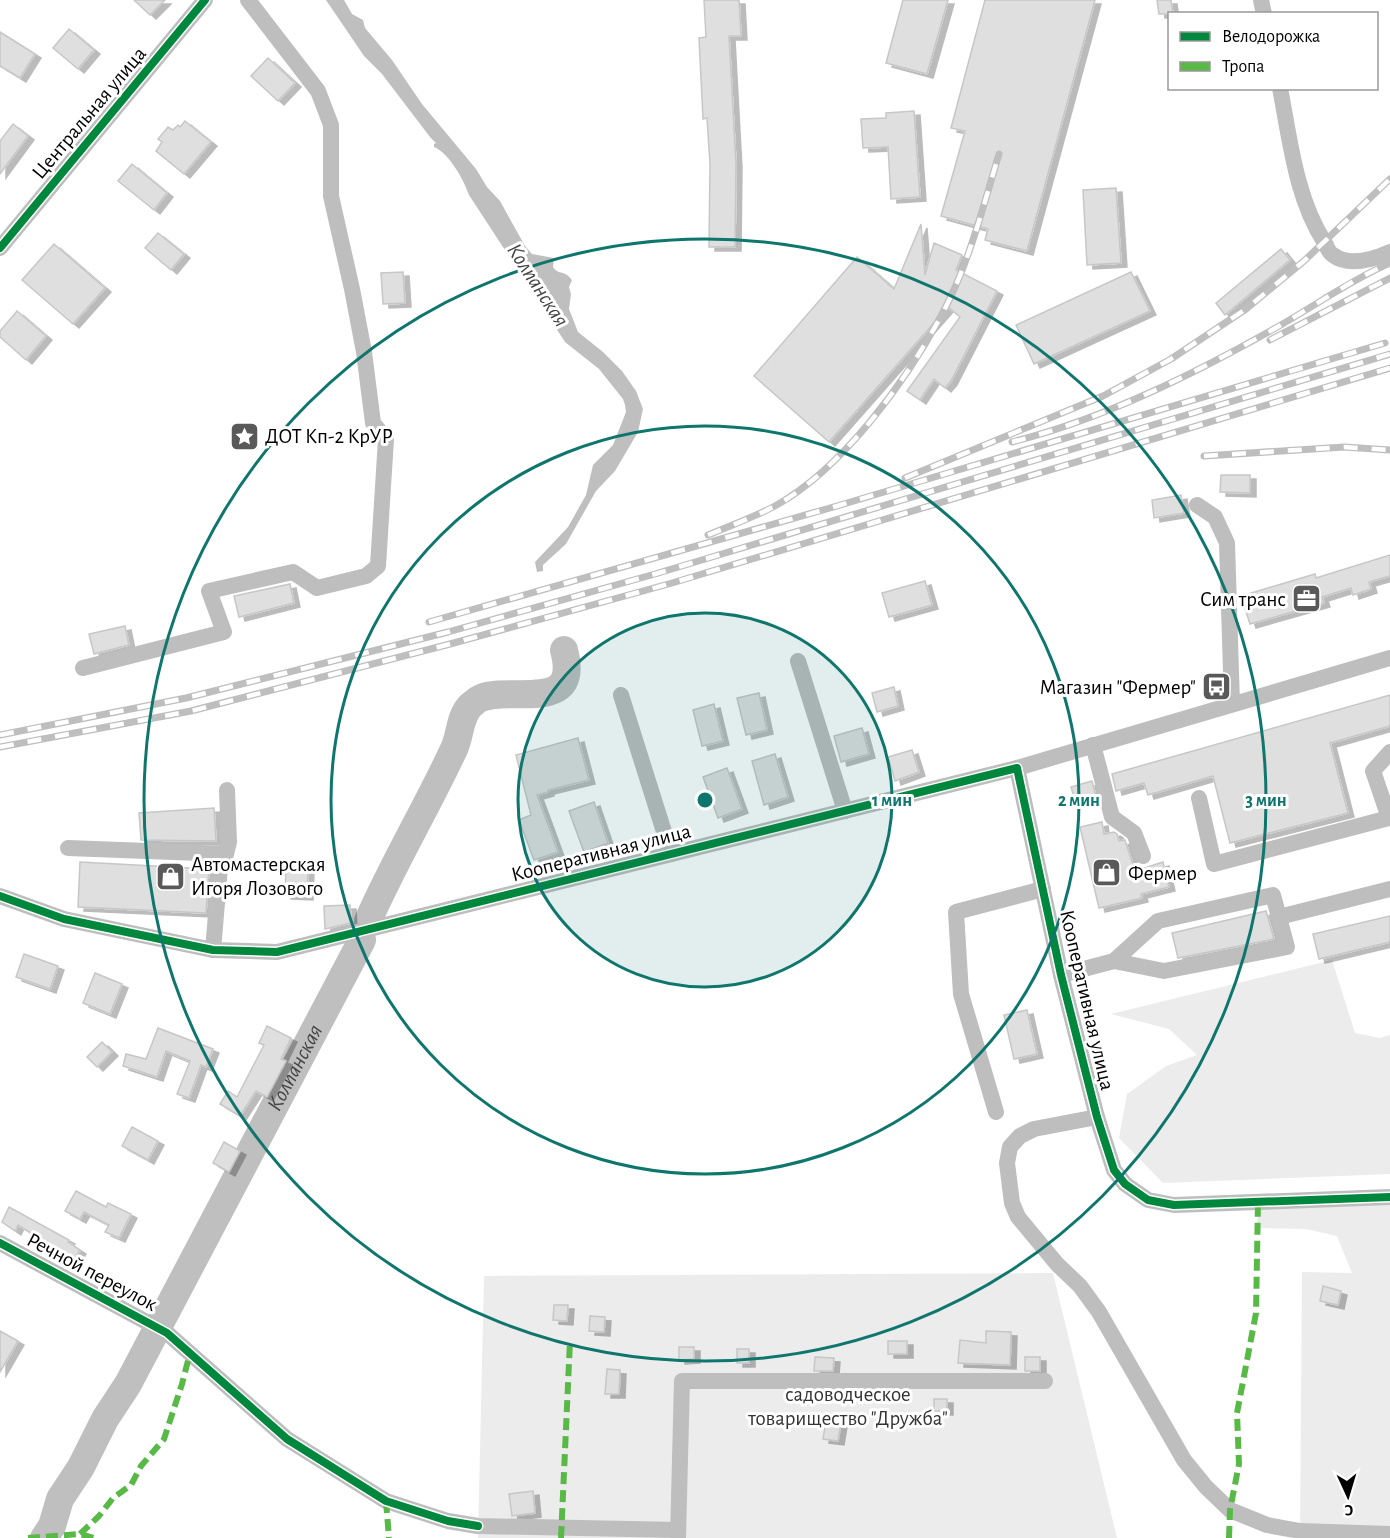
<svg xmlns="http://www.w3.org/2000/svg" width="1390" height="1538" viewBox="0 0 1390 1538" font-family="'Alegreya Sans',sans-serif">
<defs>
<filter id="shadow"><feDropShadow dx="6" dy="4" stdDeviation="0" flood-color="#0004"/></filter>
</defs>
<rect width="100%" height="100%" fill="#fff"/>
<g fill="#ececec">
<polygon points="1332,960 1355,1033 1380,1038 1390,1035 1390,1174 1163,1183 1119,1138 1127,1094 1166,1066 1197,1055 1169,1029 1111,1014"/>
<polygon points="1390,1197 1390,1538 1300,1538 1302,1272 1352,1273 1337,1236 1306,1229 1257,1228 1258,1201"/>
<polygon points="1053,1273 1117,1538 478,1538 484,1276"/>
</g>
<path fill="#bfbfbf" d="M326 0H344L352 14 363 20 365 28 392 60 422 104 476 169 487 187 500 201 525 246 532 254 554 258 553 267C559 276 564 269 572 280L569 287 571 294 569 309 578 332 603 352 622 371 636 391 643 409 638 432 615 471 596 491 566 544 543 565V571L537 572 535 562 568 527 586 495 593 465 613 445 626 412 625 405 623 399 599 369 565 342 469 195C464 180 449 153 434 147V144L436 143 430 137 382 74 364 56Z"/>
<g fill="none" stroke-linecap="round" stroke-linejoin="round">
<g stroke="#bfbfbf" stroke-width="28">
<path d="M368 921C394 862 427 807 454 749 461 734 459 718 470 706 474 703 476 700 481 698 512 685 581 715 564 650"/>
<path id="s1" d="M44 1538 52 1526 60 1499 81 1467 105 1419 128 1384 362 940"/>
</g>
</g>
<g fill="#dfdfdf" stroke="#c7c7c7" stroke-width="1.5" filter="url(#shadow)">
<polygon points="134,0 165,0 150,15"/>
<polygon points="704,0 739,0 741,36 729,36 736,164 735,247 709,247 710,164 707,118 703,119 699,38 706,37"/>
<polygon points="903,0 948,0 927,74 886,63"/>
<polygon points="985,0 1095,0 1027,251 985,240 988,229 941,216 965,131 951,128"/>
<polygon points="1157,0 1171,0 1173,14 1159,14"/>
<polygon points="69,29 94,50 78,69 53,48"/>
<polygon points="0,32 35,54 20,78 0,66"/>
<polygon points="268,58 295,83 278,101 251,76"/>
<polygon points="914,111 920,197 891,199 888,147 863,148 861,119 886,118 886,113"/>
<polygon points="185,121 211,142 184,174 156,151 162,142 158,139 168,127 173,130 178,125 180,127"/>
<polygon points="13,124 28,136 0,174 0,141"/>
<polygon points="132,164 167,193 154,210 118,181"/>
<polygon points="1116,188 1121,263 1087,265 1083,190"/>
<polygon points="921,224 925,275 934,243 962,255 956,270 997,291 951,381 945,388 934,379 920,400 907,391 960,317 948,307 829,442 754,376 857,257 894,289"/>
<polygon points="158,233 184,254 171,270 145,248"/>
<polygon points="54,244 105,288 73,324 22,280"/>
<polygon points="1281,249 1290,260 1225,315 1216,303"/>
<polygon points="403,272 405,303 383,304 381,273"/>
<polygon points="1131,272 1150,311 1034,364 1016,325"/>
<polygon points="17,311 46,336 26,360 0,337 0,331"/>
<polygon points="1221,475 1250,475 1250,493 1220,492"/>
<polygon points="1181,495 1184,513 1154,518 1152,500"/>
<polygon points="1390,555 1390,576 1369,582 1371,589 1353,595 1351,588 1322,597 1324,603 1250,624 1241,596 1315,574 1316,578"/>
<polygon points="925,581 932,605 889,617 882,593"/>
<polygon points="290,584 294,603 239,617 234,596"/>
<polygon points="125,626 129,645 94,654 89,634"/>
<polygon points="894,687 898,706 877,712 872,693"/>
<polygon points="759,693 767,730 746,735 737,698"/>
<polygon points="1390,695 1390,726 1330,743 1348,813 1230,843 1213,776 1148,795 1144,783 1116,791 1112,774"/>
<polygon points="714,704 723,741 702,746 693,710"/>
<polygon points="862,728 869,754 841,762 834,736"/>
<polygon points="578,738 589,780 548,790 548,792 537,795 558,852 534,860 519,820 531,815 516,755"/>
<polygon points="912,750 919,772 895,781 888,757"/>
<polygon points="775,754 788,797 764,805 752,761"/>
<polygon points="727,768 742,809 718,818 703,777"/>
<polygon points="1092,781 1096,797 1076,803 1071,787"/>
<polygon points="594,802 608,843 584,852 569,811"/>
<polygon points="214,808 216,841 141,840 139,813"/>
<polygon points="1102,822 1104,834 1114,832 1117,834 1119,841 1125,840 1135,871 1163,862 1169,887 1141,894 1142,898 1099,908 1080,827"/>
<polygon points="80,862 209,869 206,913 78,907"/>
<polygon points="286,867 308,868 307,896 285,895"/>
<polygon points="350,905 351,923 325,929 324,906"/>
<polygon points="1266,911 1274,939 1178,958 1172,933"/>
<polygon points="1390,916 1390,942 1319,959 1313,934"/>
<polygon points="24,954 58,966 50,989 16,977"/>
<polygon points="95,973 122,984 110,1014 83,1003"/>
<polygon points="1027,1010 1037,1054 1014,1059 1004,1015"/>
<polygon points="267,1026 291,1038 281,1059 286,1061 267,1097 256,1091 240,1116 220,1104 228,1091 237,1097 264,1045 259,1043"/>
<polygon points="158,1028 213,1049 206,1067 201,1065 189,1098 177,1094 190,1061 166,1051 157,1077 123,1066 126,1054 146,1059"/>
<polygon points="102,1042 112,1052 97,1067 87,1057"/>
<polygon points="132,1127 158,1141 148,1160 122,1146"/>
<polygon points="224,1142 240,1151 229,1172 213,1163"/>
<polygon points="76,1191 106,1207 108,1203 131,1214 119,1238 105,1232 109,1225 84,1212 80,1219 65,1211"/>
<polygon points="9,1207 69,1240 68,1242 80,1250 74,1260 62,1252 58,1261 41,1251 46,1242 18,1225 15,1231 2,1222"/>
<polygon points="1323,1286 1341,1291 1338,1305 1320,1301"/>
<polygon points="554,1305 568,1305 567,1321 553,1320"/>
<polygon points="590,1316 605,1317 604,1332 589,1331"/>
<polygon points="0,1331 18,1341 0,1372"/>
<polygon points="986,1331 1011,1332 1010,1365 958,1363 960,1340 986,1343"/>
<rect x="888" y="1341" width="19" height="13"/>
<polygon points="679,1347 694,1347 694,1359 679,1360"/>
<rect x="737" y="1349" width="12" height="14"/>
<polygon points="815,1357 834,1358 833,1371 814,1371"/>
<rect x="1025" y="1357" width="15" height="14"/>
<polygon points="607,1369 620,1370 619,1394 605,1394"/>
<rect x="934" y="1399" width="13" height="12"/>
<polygon points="826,1421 841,1423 838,1441 823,1439"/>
<polygon points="533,1491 535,1513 512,1516 509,1494"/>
</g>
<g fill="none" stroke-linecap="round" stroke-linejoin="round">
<g stroke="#bebebe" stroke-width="16">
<polyline points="1261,0 1264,14"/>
<path d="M1280 88C1290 140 1296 199 1325 243 1327 247 1329 253 1333 255 1349 267 1374 259 1390 252"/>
<polyline points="0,248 205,0"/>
<polyline points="1197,505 1215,517 1227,543 1232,704"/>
<polyline points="798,661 845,811"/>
<polyline points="83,668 224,632 209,591 293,572 317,588 366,576 378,566 386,439 373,423 364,352 352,289 331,196 331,125 318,91 248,0"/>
<polyline points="621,695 671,854"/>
<polyline points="1093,745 1112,817 1134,833 1143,856"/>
<polyline points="1017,768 1061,975 1097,1117 1114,1170 1125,1184 1148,1200 1174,1205 1390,1197"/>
<polyline points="1199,798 1214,864 1389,818 1373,771 1390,752"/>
<polyline points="68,848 226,854 220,867 213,950"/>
<polyline points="226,854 229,842 227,790"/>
<polyline points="0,896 64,919 213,950 277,952 1017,768 1390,658"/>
<polyline points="1279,917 1390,889"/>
<polyline points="1061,975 1114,961 1164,971 1287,947 1273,895 1158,921 1114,961"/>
<polyline points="996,1112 961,994 956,912 1043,889"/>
<polyline points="1097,1117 1034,1129 1020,1136 1010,1147 1007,1163 1012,1203 1018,1217 1057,1264 1080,1286 1099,1312 1184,1460 1206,1487 1230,1510 1267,1525 1300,1531 1390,1534"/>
<polyline points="0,1243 167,1333 287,1439 386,1501 448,1521 478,1526 678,1530"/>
<polyline points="678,1538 682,1381 1045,1381"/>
</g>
<defs>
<g id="rail">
<polyline points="1270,340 1390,278"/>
<path d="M1012 442C1106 418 1194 374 1279 326 1316 305 1351 280 1390 263"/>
<polyline points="1204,456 1344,447 1390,450"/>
<polyline points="905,478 1103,396 1171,359 1246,309 1304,261 1390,179"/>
<path d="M708 535C730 526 754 517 775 506 842 469 905 383 941 316 968 267 983 207 999 154"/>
<polyline points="429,622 837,506 1385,343"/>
<polyline points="0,735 186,698 448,632 655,574 1390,354"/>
<polyline points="0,747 191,711 450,644 672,583 1390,368"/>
</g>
</defs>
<use href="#rail" stroke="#bebebe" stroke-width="7"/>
<use href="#rail" stroke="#fff" stroke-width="4.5" stroke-dasharray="14" stroke-linecap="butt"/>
<g stroke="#58b947" stroke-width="6" stroke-dasharray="12 6" stroke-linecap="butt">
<polyline points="386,1501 389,1538"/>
<polyline points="80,1534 99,1516 113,1498 131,1485 141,1466 164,1439 182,1384 190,1353"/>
<polyline points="28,1538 80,1534 94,1538"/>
<polyline points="561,1538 570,1341"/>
<polyline points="1229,1538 1230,1510 1239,1464 1237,1413 1256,1313 1258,1201"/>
</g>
<defs>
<g id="cycleway">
<polyline points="0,248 205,0"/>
<polyline points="0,896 64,919 213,950 277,952 1017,768 1061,975 1097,1117 1114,1170 1125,1184 1148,1200 1174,1205 1390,1197"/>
<polyline points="0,1243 167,1333 287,1439 386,1501 448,1521 478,1526"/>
</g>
</defs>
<use href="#cycleway" stroke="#fff" stroke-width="11"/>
<use href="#cycleway" stroke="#00873e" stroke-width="8"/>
</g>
<circle cx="705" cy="800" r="187" fill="#0f766e" fill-opacity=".12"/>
<g fill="none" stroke="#0f766e" stroke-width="3">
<circle cx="705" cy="800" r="187"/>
<circle cx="705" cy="800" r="374"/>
<circle cx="705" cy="800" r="561"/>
</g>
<defs>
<symbol id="sight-square" viewBox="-11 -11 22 22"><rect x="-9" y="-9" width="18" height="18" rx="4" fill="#595959" stroke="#fff"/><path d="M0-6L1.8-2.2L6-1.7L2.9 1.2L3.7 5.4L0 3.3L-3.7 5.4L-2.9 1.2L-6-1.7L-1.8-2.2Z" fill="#fff"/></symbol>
<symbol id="office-square" viewBox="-11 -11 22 22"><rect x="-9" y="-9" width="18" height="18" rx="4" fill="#595959" stroke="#fff"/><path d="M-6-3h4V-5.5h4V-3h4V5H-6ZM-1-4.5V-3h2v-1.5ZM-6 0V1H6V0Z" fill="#fff"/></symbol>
<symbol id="bus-square" viewBox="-11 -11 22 22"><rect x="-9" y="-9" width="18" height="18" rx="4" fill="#595959" stroke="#fff"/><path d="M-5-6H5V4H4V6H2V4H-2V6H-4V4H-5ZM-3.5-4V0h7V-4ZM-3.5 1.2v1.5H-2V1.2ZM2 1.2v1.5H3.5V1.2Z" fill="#fff"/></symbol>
<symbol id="shop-square" viewBox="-11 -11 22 22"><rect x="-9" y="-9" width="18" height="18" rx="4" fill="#595959" stroke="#fff"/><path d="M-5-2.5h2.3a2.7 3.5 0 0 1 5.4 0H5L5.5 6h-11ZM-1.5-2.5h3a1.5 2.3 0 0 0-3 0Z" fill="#fff"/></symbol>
</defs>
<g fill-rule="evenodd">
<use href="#sight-square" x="228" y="420" width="33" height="33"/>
<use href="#office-square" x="1290" y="582" width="33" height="33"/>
<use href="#bus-square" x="1200" y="670" width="33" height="33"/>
<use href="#shop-square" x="1090" y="856" width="33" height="33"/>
<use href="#shop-square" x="154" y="860" width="33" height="33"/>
</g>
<g text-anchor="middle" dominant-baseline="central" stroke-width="6" stroke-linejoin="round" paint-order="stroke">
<g font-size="21" fill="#000" stroke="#fff">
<text transform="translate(89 113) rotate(-50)">Центральная улица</text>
<text transform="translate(601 853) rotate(-14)">Кооперативная улица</text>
<text transform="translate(1087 1000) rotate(77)">Кооперативная улица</text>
<text transform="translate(92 1272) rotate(28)">Речной переулок</text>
</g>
<g font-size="21" fill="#000" stroke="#fff" text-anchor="start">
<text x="265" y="436">ДОТ Кп-2 КрУР</text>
<text x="1286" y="599" text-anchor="end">Сим транс</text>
<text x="1196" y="687" text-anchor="end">Магазин "Фермер"</text>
<text x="191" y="864">Автомастерская<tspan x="191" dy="24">Игоря Лозового</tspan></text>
<text x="1128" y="873">Фермер</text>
</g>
<g font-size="21" fill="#333" stroke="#fff">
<text x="848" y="1394">садоводческое<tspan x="848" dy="24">товарищество "Дружба"</tspan></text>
</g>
<g font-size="22" font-style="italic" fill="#444" stroke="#fff">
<text transform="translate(538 285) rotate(57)">Колпанская</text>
<text stroke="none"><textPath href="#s1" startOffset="534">Колпанская</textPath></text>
</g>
</g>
<circle cx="705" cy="800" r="9" fill="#0f766e" stroke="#fff" stroke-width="3"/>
<g font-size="18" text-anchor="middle" font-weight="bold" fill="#0f766e" stroke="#fff" stroke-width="6" stroke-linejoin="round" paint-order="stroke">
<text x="892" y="806">1 мин</text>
<text x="1079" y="806">2 мин</text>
<text x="1266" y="806">3 мин</text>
</g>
<rect x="1168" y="12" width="210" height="78" fill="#ffffff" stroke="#999999" stroke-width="1.5"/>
<rect x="1180" y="32" width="30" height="9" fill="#00873e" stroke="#999999" stroke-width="1.5"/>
<text x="1222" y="42" font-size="18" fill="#000000">Велодорожка</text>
<rect x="1180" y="62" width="30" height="9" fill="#58b947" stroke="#999999" stroke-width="1.5"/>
<text x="1222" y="72" font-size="18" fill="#000000">Тропа</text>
<g transform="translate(1348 1496) rotate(176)" stroke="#ffffff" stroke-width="4.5" paint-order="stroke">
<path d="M0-4.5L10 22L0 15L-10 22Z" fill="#000000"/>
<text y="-9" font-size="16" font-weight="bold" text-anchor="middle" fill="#000000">С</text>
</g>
</svg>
